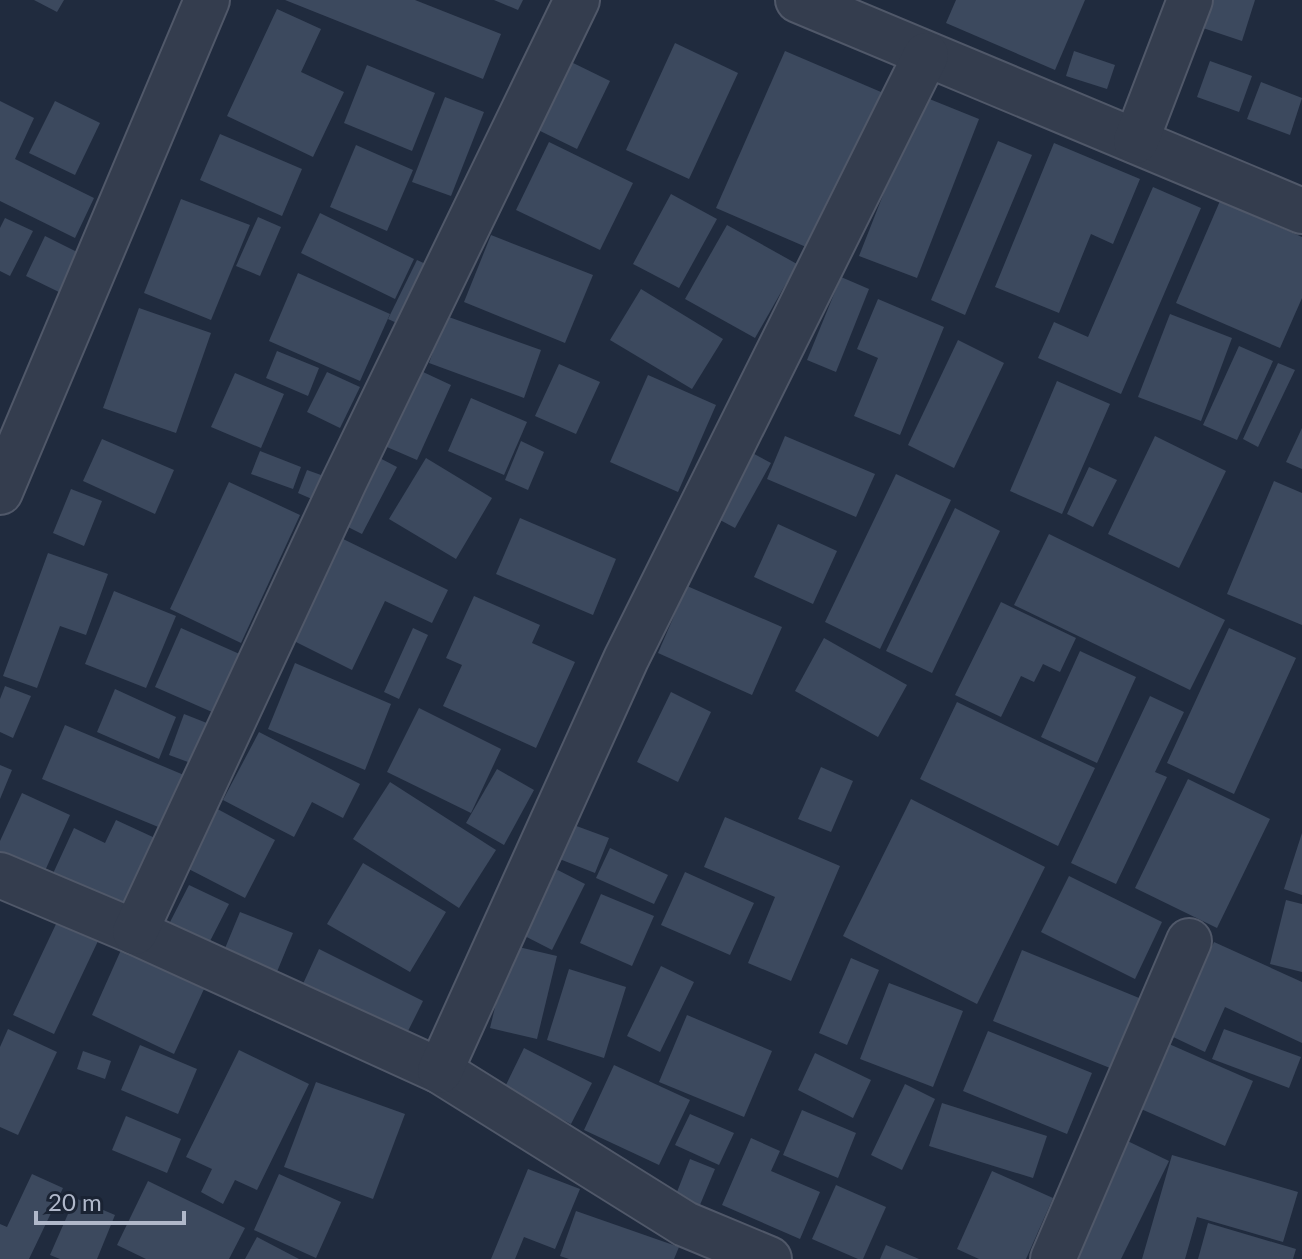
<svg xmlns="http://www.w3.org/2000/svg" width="1302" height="1259" viewBox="0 0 1302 1259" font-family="Lato,sans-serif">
<rect width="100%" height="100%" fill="#202b3e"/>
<g fill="#3c495e">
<polygon points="34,0 64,0 57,12"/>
<polygon points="285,0 415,0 501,34 483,79"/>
<polygon points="494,0 523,0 518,10"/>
<polygon points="956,0 1085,0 1055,70 946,23"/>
<polygon points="1199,0 1255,0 1242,41 1191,24"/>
<polygon points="277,9 321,29 301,72 344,92 313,157 227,116"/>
<polygon points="675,43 738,73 689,179 626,150"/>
<polygon points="785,51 888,95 820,253 716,208"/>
<polygon points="1074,51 1115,65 1107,89 1066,76"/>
<polygon points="567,60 610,81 577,149 534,128"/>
<polygon points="1210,61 1252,76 1239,112 1197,97"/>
<polygon points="367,65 435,93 412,151 344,123"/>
<polygon points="1261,82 1302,98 1290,135 1247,119"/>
<polygon points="922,96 979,119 917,278 859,256"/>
<polygon points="445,97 484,112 451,196 412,182"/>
<polygon points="0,101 34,118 15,159 94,198 75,238 0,201"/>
<polygon points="55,101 100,123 75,175 29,153"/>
<polygon points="220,134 302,169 282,216 200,180"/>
<polygon points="998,141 1032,155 965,315 931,300"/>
<polygon points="549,142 633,183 600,250 516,210"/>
<polygon points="1054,143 1140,179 1113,244 1091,234 1059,313 995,287"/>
<polygon points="356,145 413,170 387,231 330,207"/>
<polygon points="1153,187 1201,208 1121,394 1038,358 1054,322 1088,337"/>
<polygon points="671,194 717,219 679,288 633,264"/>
<polygon points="181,199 250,225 211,320 144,293"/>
<polygon points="1220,201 1302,237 1302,298 1280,348 1176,303"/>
<polygon points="320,213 414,259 395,299 301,253"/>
<polygon points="258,217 281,227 260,276 236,266"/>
<polygon points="5,218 33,231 10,276 0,271 0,228"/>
<polygon points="727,225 797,264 755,338 685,299"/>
<polygon points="491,235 593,275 565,343 464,302"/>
<polygon points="45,236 81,254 61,293 26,276"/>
<polygon points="417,260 441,271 412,330 388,319"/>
<polygon points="298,273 390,314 360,381 269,341"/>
<polygon points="841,277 869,289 836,372 807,360"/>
<polygon points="641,289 723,339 692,389 610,340"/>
<polygon points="878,299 944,327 900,435 854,416 878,358 857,349"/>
<polygon points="139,308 211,333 176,433 103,408"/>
<polygon points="1170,314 1232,338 1201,421 1138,397"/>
<polygon points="446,316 541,350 524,398 429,363"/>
<polygon points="958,340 1004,363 954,468 908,445"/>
<polygon points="1239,346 1273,361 1237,440 1203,425"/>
<polygon points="277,351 319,368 308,396 266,378"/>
<polygon points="1278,363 1295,370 1258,447 1243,439"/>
<polygon points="559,364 600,382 576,434 535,416"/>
<polygon points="408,365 451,385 417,460 373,441"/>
<polygon points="327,372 360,387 340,428 307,412"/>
<polygon points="235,373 284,394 261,448 211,427"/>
<polygon points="648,375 716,405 678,492 610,462"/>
<polygon points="1057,381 1110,404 1062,514 1010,491"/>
<polygon points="471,398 527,422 504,475 448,451"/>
<polygon points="1302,428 1302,469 1286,462"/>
<polygon points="785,436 875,474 856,517 767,479"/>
<polygon points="1155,436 1226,471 1179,568 1108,534"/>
<polygon points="102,439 174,470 155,514 83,481"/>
<polygon points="521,441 544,452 528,490 505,480"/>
<polygon points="743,448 771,463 735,528 707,513"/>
<polygon points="260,451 301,467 293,489 251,474"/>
<polygon points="370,453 397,467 362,534 336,521"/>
<polygon points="426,458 492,498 456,559 389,519"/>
<polygon points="1089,467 1117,480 1093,527 1067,514"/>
<polygon points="307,470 338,481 328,506 298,493"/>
<polygon points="896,474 951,500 880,649 825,622"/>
<polygon points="1274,481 1302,493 1302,625 1227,594"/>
<polygon points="229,482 300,515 241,643 170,609"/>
<polygon points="71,489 102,501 84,546 53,533"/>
<polygon points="955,508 1000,531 932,673 886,651"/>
<polygon points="520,518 616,559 593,615 496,574"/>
<polygon points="778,524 837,551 813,604 754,577"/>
<polygon points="1049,534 1225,620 1190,690 1014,605"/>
<polygon points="341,538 448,590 432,623 385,601 352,670 292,640"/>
<polygon points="48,553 108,574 86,635 60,626 37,688 3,676"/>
<polygon points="687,586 782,627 752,695 658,653"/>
<polygon points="114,591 176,616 146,688 85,664"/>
<polygon points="474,596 540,625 532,643 575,662 536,748 443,706 462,665 446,658"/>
<polygon points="1001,602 1076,638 1060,672 1043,664 1034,682 1021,676 1001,717 955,695"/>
<polygon points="181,628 253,660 228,719 155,687"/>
<polygon points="413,628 428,635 399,699 384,692"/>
<polygon points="1229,628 1296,658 1234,794 1167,763"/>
<polygon points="824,638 907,685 878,737 795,691"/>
<polygon points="1080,651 1136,677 1097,763 1041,737"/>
<polygon points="295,663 391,704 365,770 268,729"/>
<polygon points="5,686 31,696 13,738 0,732 0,699"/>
<polygon points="115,689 176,717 159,759 97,732"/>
<polygon points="671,692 711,712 678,782 637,762"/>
<polygon points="1150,696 1184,712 1155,772 1167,777 1116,884 1071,863"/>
<polygon points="957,702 1095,768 1058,846 920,779"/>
<polygon points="419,708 501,749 471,813 387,772"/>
<polygon points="184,714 222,729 207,769 169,755"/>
<polygon points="65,725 191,778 168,831 42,779"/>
<polygon points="259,732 360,784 343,818 312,802 294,837 223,800"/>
<polygon points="0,765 12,770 0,799"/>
<polygon points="821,767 853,781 831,832 798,819"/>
<polygon points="497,769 534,790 504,845 466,823"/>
<polygon points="1188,779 1270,819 1217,928 1135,888"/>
<polygon points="390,782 496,850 459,908 353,839"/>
<polygon points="22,793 70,815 44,873 0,853 0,841"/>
<polygon points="911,799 1045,867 977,1004 843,936"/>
<polygon points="210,805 275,840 245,898 179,864"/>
<polygon points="725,817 840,866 791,981 748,963 775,897 704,867"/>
<polygon points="116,820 155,838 121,913 50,880 74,828 105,843"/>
<polygon points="571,824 609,838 595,873 557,858"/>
<polygon points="1302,833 1302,895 1284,889"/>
<polygon points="610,848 668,875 654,904 596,878"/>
<polygon points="363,863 446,912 410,972 327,924"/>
<polygon points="548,865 585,884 552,950 515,931"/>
<polygon points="685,872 754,903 730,955 661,925"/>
<polygon points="1069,876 1162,922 1135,979 1041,932"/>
<polygon points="189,885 229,904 207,947 168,926"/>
<polygon points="601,894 654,916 632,966 580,943"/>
<polygon points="1286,900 1302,904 1302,972 1270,964"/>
<polygon points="240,912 293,933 274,979 221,958"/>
<polygon points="57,922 98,941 54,1034 13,1015"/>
<polygon points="1214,942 1302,982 1302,1043 1225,1007 1205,1052 1171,1036"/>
<polygon points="510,945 557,956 537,1039 490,1028"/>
<polygon points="319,949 423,1001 405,1037 302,986"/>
<polygon points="121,950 204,989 174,1054 92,1015"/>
<polygon points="1022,950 1144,1000 1115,1070 993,1021"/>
<polygon points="851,958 879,970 847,1045 819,1033"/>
<polygon points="661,966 694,982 660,1052 627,1036"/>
<polygon points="569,969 626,987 604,1058 547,1040"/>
<polygon points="889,983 963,1011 933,1087 860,1059"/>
<polygon points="687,1015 772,1051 744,1117 659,1082"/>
<polygon points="8,1029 57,1052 18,1135 0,1127 0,1047"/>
<polygon points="1224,1029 1301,1057 1289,1088 1212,1059"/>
<polygon points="988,1031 1092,1073 1067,1134 963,1091"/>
<polygon points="1160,1040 1253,1081 1225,1146 1132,1105"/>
<polygon points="140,1045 197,1069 178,1114 121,1090"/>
<polygon points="524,1048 592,1083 571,1124 504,1089"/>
<polygon points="239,1050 309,1084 257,1190 235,1180 223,1204 201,1192 212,1169 186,1157"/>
<polygon points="83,1051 111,1061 105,1079 77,1069"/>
<polygon points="815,1053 871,1080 853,1118 798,1090"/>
<polygon points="614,1065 690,1100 659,1165 584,1130"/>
<polygon points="316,1082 405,1114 373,1199 284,1167"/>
<polygon points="905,1084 935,1099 902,1170 871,1155"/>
<polygon points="942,1103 1047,1136 1033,1178 929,1146"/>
<polygon points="802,1110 856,1133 838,1178 783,1155"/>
<polygon points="690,1114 734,1133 719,1165 675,1145"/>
<polygon points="126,1116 181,1139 167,1173 112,1150"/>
<polygon points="1113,1134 1169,1161 1121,1259 1079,1259 1057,1249"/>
<polygon points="751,1138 780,1151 771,1171 820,1192 800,1239 722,1205"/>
<polygon points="1172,1155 1298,1192 1283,1242 1197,1217 1185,1259 1142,1259"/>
<polygon points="690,1159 715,1169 697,1212 673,1202"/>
<polygon points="528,1169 580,1189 555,1249 524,1237 515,1259 491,1259"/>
<polygon points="992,1171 1053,1198 1026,1259 979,1259 957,1249"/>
<polygon points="32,1174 63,1188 29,1259 0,1259 0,1224 7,1227"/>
<polygon points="279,1174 341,1202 316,1258 254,1230"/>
<polygon points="148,1181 245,1228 229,1259 146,1259 117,1245"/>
<polygon points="836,1185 886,1207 863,1259 858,1259 812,1239"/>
<polygon points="75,1198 115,1215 97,1259 60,1259 50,1255"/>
<polygon points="576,1211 679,1247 674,1259 569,1259 560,1256"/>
<polygon points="1208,1223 1296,1249 1293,1259 1198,1259"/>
<polygon points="257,1237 299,1259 245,1259"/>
<polygon points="886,1245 919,1259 880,1259"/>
</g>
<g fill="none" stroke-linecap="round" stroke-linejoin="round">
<defs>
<g id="minor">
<polyline points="798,0 1302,211"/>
<polyline points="1136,141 1190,0"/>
<polyline points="0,492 207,0"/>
<polyline points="0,875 135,932 440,1071 685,1224 769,1259"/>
<polyline points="135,932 344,482 577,0"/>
<polyline points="440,1071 626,659 926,55"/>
<polyline points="1053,1259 1189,941"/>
</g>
</defs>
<use href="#minor" stroke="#505869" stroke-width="48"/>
<use href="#minor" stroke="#343d4e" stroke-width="44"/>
</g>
<path d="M36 1211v12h148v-12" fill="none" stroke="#b0b8ca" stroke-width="4"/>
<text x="48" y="1211" font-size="24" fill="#b0b8ca" stroke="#1a2333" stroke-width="6" paint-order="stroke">20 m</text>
</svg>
